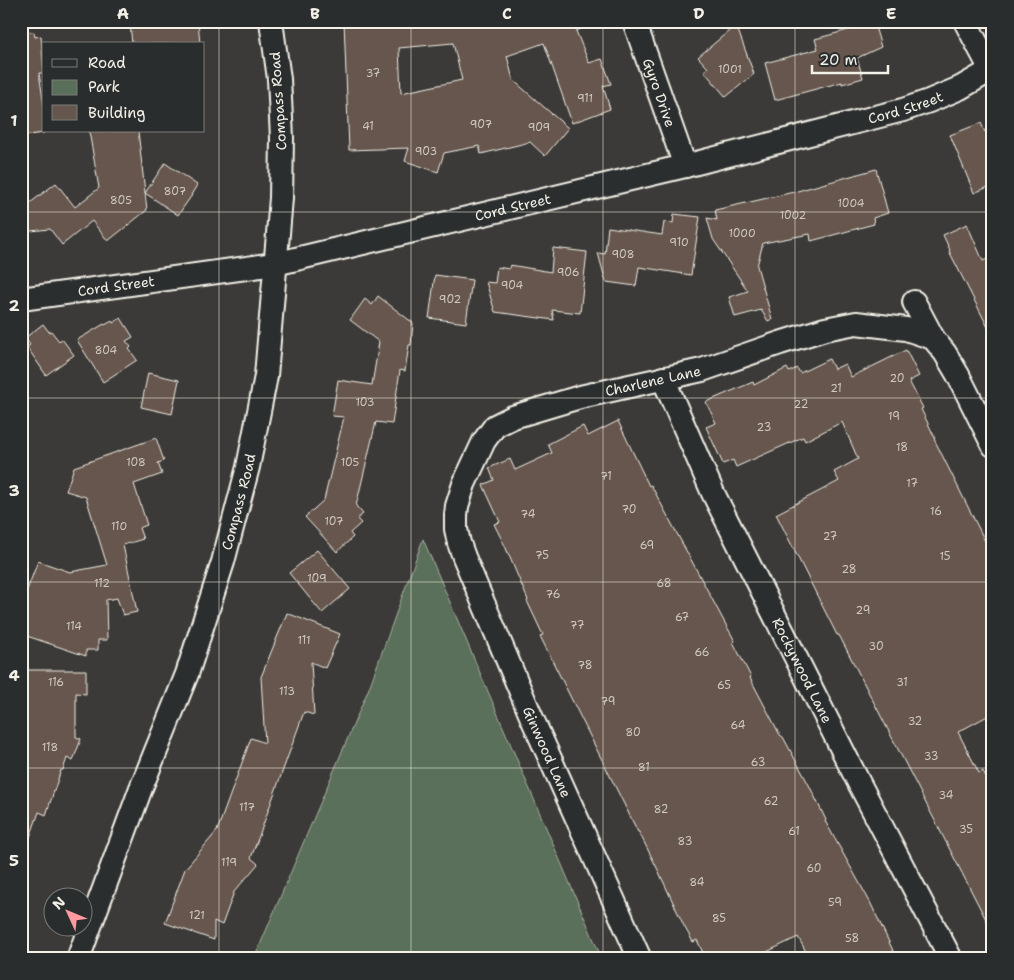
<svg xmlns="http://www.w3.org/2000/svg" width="1014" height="980" viewBox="0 0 1014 980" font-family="'Shantell Sans',sans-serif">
<rect width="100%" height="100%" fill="#3c3a38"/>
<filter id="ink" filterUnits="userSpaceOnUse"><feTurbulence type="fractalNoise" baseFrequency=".02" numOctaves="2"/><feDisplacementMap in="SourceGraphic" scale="10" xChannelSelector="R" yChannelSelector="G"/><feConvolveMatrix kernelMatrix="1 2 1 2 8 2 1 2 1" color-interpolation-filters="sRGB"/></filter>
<g filter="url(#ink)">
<polygon fill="#5a6f5a" stroke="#a7b0a1" points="423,539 602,959 254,959 369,688"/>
<g fill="#66574e" stroke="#f4f1e8" fill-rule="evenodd">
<polygon points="154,21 198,21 200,44 132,44 130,24"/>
<path d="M344 21H595V23L576 31 589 63 602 59 611 84 603 86 610 109 572 123 544 43 507 56 513 80 568 128 545 156 530 142 481 154 479 146 444 153 438 172 405 161 409 148 349 150ZM453 43 462 80 401 93 399 48Z"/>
<polygon points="874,23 881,47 857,58 863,78 842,84 842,82 775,100 765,63 818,49 815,39"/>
<polygon points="736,25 754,74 726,97 704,71 708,68 698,57"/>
<polygon points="34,32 35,37 41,36 44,73 39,73 44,106 44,133 21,136 21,33"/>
<polygon points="981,123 985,132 993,129 993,185 974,193 950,135"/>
<polygon points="89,131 138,131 147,210 108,241 92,221 62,245 50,229 21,232 21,210 56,183 75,207 99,188"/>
<polygon points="165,163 197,185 191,195 192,195 178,215 145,193"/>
<polygon points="876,169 888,213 873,218 874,224 811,241 810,234 763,243 757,266 772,319 768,321 761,310 735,317 729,297 748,291 713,239 707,218 717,220 715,210 794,192"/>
<polygon points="674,214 700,217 691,275 639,267 636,286 606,282 598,253 605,254 608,227 662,235 664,222 673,223"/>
<polygon points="967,224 983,261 993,256 993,337 949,251 950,250 943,235"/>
<polygon points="553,248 587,252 580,313 552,310 554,320 495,312 486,282 495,283 497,267 509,269 510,265 551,272"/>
<polygon points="435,275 472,280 466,323 429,318"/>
<polygon points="378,296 413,323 411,345 409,345 405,371 400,370 392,424 376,422 356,506 363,514 357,519 361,523 350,533 353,537 337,552 305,517 324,500 344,417 332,416 338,380 372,385 379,342 350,320 365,299 372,305"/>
<polygon points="121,318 133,337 126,341 131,347 129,349 137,360 103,382 77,340 104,324 105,325 112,321 113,323"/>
<polygon points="43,324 49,332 51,331 59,341 62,339 74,355 46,375 27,347 30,345 25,338"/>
<polygon points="906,350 919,376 909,381 923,408 921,409 935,438 934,439 993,557 993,713 958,732 979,773 983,771 993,789 993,831 985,835 993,850 993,933 839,635 837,635 776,514 839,481 834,472 858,459 842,422 805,441 803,437 736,467 733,460 723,464 706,427 716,423 706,402 753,382 754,385 787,368 789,372 797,368 800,373 829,359 834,369 845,364 851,377"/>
<polygon points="148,373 179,380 172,414 141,407"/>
<polygon points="618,421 649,486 651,485 726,625 735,641 733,642 751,677 750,678 780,735 783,737 809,785 826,820 825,821 870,902 897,959 810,959 798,937 752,959 706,959 697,940 693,942 684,926 658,870 639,832 638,832 540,636 543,635 527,601 528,600 505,546 494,524 500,522 483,485 494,480 489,468 510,459 515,470 552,453 548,444 583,426 588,436"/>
<polygon points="156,438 164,461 158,463 162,474 134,484 147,525 139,528 143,539 123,545 137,612 123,615 117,598 106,600 107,640 98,640 98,650 86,650 86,656 21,634 21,606 38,561 70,572 107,565 86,497 66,491 74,467"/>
<polygon points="317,550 350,589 322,613 289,573"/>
<polygon points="287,613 340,634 325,668 311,662 314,715 304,712 251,858 258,864 234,892 222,925 214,921 214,940 165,923 185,869 217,831 251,738 265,743 261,677"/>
<polygon points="26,670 86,670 86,694 76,693 76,737 81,739 73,761 67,758 63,770 61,770 46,815 39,812 24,854 21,853 21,718 26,720"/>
</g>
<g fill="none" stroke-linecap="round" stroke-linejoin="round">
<defs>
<g id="street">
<path id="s1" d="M634 21 685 166"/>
<polyline points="965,21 991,70"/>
<path id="s2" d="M21 299 275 264 685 166 903 110 929 101 960 88 993 69"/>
<polyline points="914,302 933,338 945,353 958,375 993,445"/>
<path id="s3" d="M663 378 713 493 860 785 951 959"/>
<path id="s4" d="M78 959 141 788 187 674 223 562 248 467 266 376 281 198 282 138 279 79 271 21"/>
<path id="s5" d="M640 959 531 716 464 557 459 543 456 529V516L457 506 464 484 484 441 495 426 513 417 580 397 702 370 780 343 825 329 856 323 906 329 933 338"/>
</g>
</defs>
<use href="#street" stroke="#f4f1e8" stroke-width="26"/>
<use href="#street" stroke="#2a2d2e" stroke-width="22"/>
</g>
</g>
<path fill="none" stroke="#f4f1e8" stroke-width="1" stroke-opacity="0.55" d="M219 21V959M411 21V959M603 21V959M795 21V959M21 212H993M21 398H993M21 582H993M21 768H993"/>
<g text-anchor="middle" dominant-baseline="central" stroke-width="5" stroke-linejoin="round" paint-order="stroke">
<g font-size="11" fill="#d0cac2">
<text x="730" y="69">1001</text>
<text x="373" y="73">37</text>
<text x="585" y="98">911</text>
<text x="481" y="124">907</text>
<text x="368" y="126">41</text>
<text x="539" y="127">909</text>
<text x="426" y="151">903</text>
<text x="175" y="191">807</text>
<text x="121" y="200">805</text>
<text x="851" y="203">1004</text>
<text x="793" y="215">1002</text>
<text x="742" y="233">1000</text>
<text x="679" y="242">910</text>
<text x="623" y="254">908</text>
<text x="568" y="272">906</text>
<text x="512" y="285">904</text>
<text x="450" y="299">902</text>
<text x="106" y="350">804</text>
<text x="897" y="378">20</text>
<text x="836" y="388">21</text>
<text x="365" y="402">103</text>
<text x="801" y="404">22</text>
<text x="894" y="416">19</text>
<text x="764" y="427">23</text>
<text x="902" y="447">18</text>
<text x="136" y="462">108</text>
<text x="350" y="462">105</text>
<text x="606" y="476">71</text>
<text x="912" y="483">17</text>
<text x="629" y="509">70</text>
<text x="936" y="511">16</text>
<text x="528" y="514">74</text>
<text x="334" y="521">107</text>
<text x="119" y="526">110</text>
<text x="830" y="536">27</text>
<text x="647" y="545">69</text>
<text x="542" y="555">75</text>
<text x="945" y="556">15</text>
<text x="849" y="569">28</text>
<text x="317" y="578">109</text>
<text x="102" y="583">112</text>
<text x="664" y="583">68</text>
<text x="553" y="594">76</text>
<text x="863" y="610">29</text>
<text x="682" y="617">67</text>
<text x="577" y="625">77</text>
<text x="74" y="626">114</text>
<text x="304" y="640">111</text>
<text x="876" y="646">30</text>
<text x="702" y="652">66</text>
<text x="585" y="665">78</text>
<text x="56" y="682">116</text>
<text x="902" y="682">31</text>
<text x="724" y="685">65</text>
<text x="287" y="691">113</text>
<text x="608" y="701">79</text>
<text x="915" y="721">32</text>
<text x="738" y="725">64</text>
<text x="633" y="732">80</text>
<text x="50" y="747">118</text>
<text x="931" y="756">33</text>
<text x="758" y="762">63</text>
<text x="644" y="767">81</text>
<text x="946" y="795">34</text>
<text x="771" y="801">62</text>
<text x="247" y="807">117</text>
<text x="661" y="809">82</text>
<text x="966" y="829">35</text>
<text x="794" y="831">61</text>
<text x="685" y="841">83</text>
<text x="229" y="862">119</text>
<text x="814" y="868">60</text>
<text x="697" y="882">84</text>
<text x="835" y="902">59</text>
<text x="197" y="915">121</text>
<text x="719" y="918">85</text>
<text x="852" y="938">58</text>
</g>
<g font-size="14" fill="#f4f1e8" stroke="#2a2d2e">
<text stroke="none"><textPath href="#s1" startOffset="76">Gyro Drive</textPath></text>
<text transform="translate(278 101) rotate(-94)">Compass Road</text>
<text stroke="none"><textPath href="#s2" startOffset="906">Cord Street</textPath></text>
<text stroke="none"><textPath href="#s2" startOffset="501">Cord Street</textPath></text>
<text stroke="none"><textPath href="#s2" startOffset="96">Cord Street</textPath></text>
<text stroke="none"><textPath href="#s5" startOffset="745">Charlene Lane</textPath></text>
<text stroke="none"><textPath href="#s4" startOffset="485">Compass Road</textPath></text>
<text stroke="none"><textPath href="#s3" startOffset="324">Rockywood Lane</textPath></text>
<text transform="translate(547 752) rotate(66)">Ginwood Lane</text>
</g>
</g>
<rect width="1014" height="980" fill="none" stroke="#2a2d2e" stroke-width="55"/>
<rect x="42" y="42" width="162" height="90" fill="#2a2d2e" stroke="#7b7b78"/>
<rect x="52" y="59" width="25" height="8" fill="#2a2d2e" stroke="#7b7b78"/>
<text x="88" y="68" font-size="15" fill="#f4f1e8">Road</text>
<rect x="52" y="80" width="25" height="15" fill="#5a6f5a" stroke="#7b7b78"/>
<text x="88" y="92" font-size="15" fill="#f4f1e8">Park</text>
<rect x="52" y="105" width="25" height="15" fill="#66574e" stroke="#7b7b78"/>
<text x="88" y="118" font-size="15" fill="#f4f1e8">Building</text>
<g transform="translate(68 912) rotate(314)"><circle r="24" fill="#2a2d2e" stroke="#7b7b78"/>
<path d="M0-4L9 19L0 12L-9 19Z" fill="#ff9aa2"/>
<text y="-8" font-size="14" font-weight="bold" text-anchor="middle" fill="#f4f1e8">N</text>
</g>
<path d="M812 65v8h76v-8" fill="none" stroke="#f4f1e8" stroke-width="2.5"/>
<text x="819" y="65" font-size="15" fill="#f4f1e8" stroke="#2a2d2e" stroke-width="4" paint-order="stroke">20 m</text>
<rect x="28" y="28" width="958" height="924" fill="none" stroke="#f4f1e8" stroke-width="2"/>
<g font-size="16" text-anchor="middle" font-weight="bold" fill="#f4f1e8">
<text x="123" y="19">A</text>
<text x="315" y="19">B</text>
<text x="507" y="19">C</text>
<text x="699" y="19">D</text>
<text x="891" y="19">E</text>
<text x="14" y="126">1</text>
<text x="14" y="311">2</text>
<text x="14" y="496">3</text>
<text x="14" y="681">4</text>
<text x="14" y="866">5</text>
</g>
</svg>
